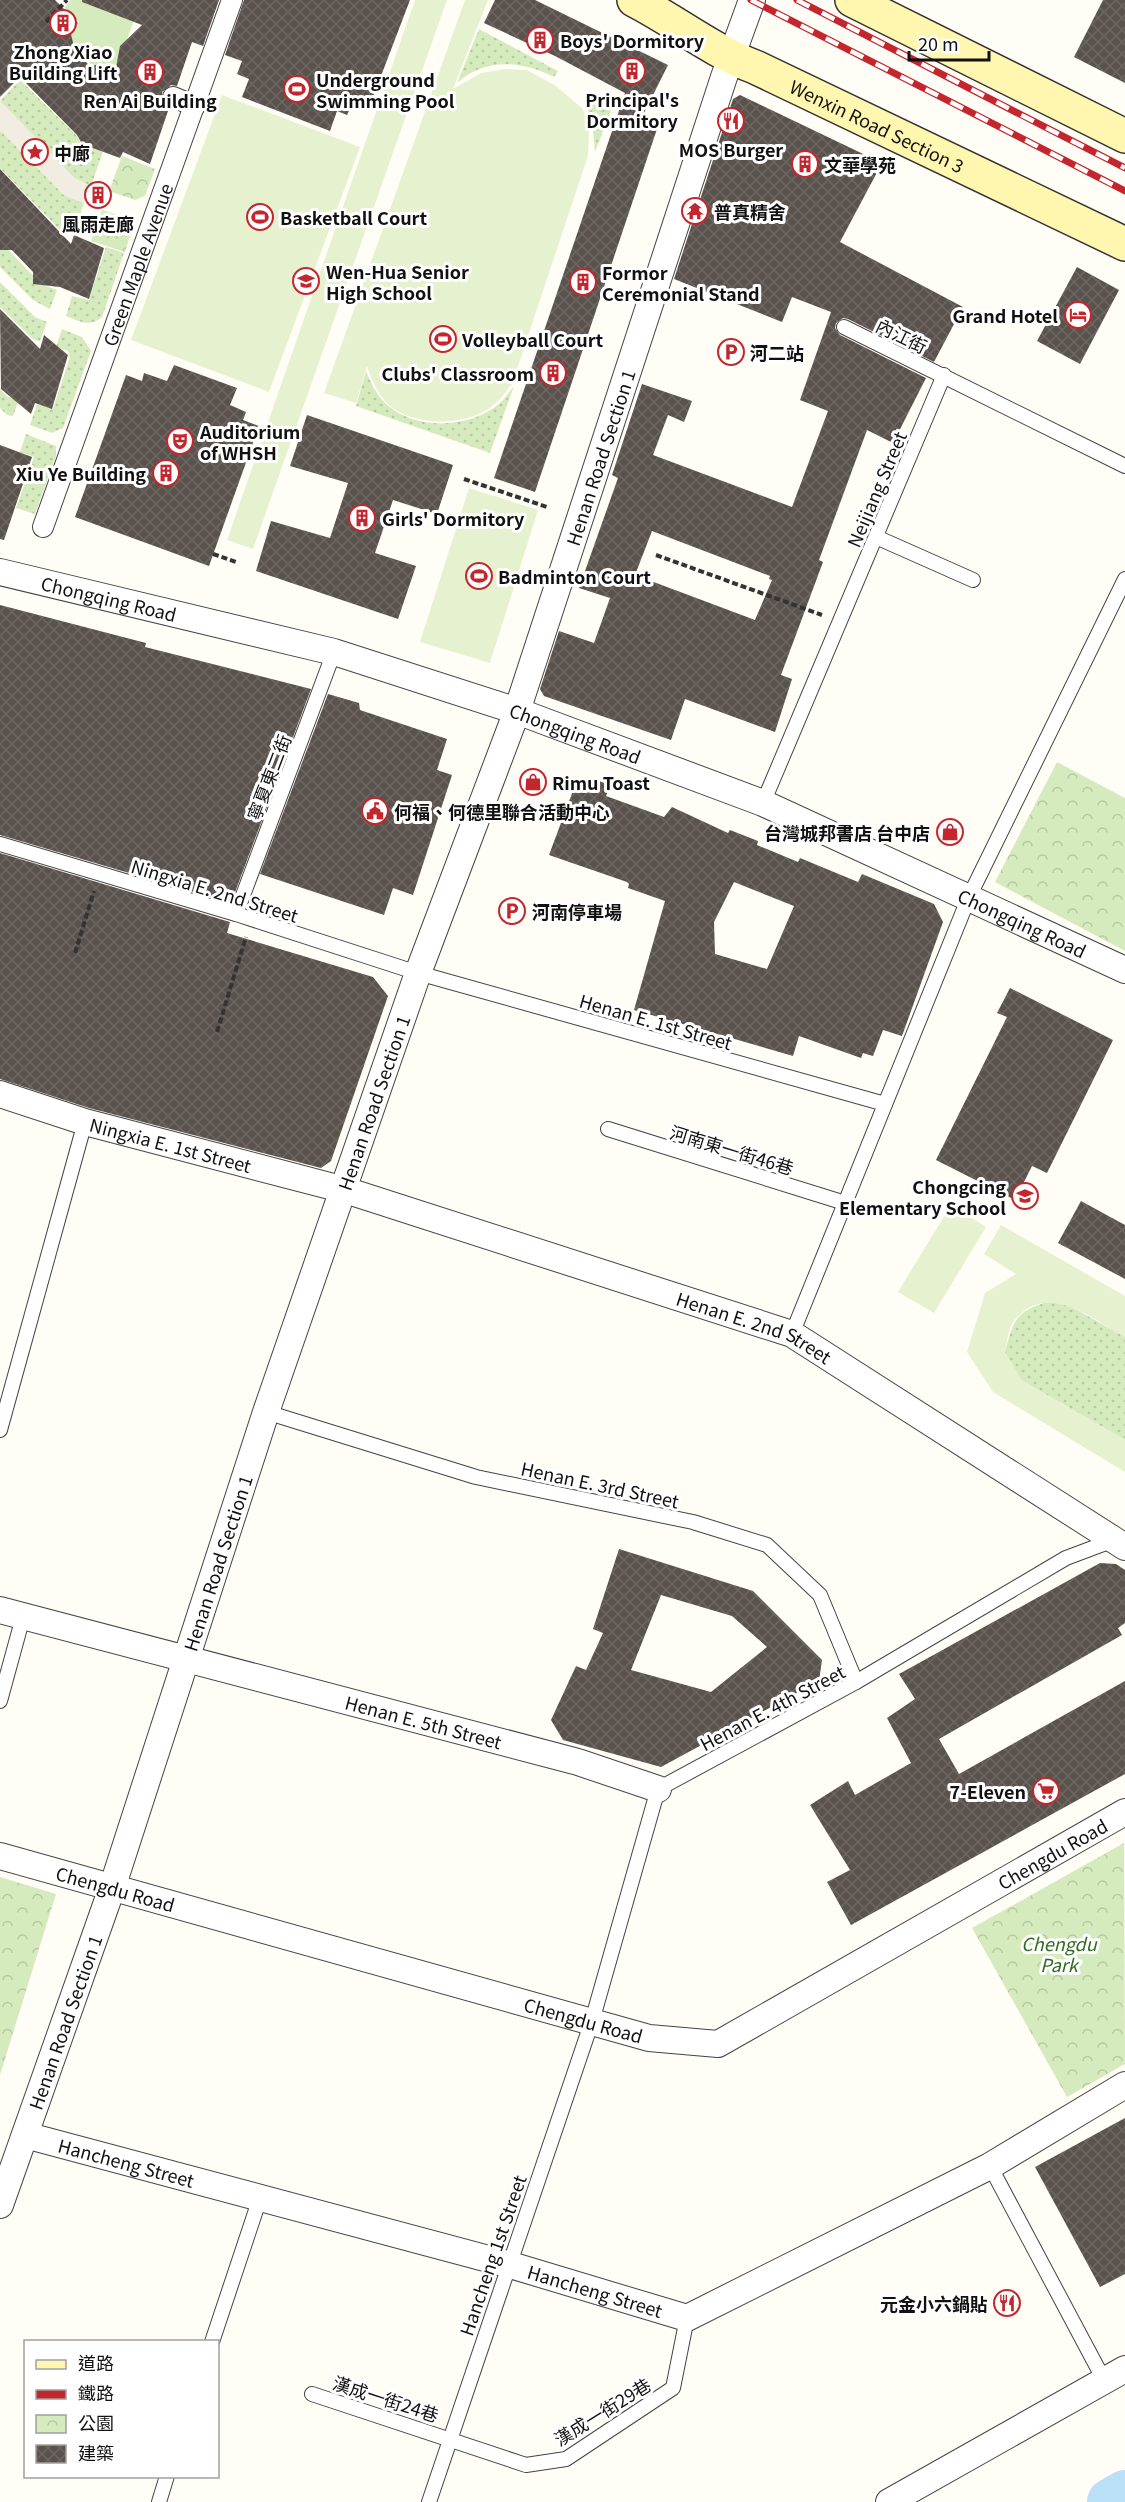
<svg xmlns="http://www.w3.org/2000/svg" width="1125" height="2502" viewBox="0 0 1125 2502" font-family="Georgia,'Noto Sans TC',serif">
<defs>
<pattern id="grass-dots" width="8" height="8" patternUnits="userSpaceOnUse" patternTransform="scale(1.5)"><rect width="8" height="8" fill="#d5ebbd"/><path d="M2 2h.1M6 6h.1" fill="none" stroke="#b6c8a1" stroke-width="1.8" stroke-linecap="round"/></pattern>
<pattern id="park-crowns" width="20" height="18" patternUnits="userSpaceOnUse" patternTransform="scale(1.5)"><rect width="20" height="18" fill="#d5ebbd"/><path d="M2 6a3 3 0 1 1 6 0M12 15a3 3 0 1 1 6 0" fill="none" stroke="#b6c8a1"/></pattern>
<pattern id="building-cross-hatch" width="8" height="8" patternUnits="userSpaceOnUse" patternTransform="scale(1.5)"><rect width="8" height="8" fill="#5a524d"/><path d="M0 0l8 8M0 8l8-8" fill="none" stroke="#6d6662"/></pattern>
</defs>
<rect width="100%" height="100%" fill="#fffdf5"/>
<g fill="url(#grass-dots)">
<path d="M479 29 558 71 554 77C523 61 485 57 457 83Z"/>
<polygon points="20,80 77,136 82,145 105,146 91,186 74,178 0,101"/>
<polygon points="584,99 611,111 595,152 592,121"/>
<polygon points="0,130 64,195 84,203 73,234 64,234 0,168"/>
<polygon points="0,241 41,284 57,290 50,309 33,300 0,267"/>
<path d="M106 247 124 253 102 317C90 328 79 321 66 316L72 296 89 300Z"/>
<polygon points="0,282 35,317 47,322 40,341 34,340 0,307"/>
<polygon points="62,329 82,337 91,351 63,428 52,433 30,425 37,404 53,409 70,357 68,351 56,347"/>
<path d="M366 371C371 383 376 394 385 403 414 431 469 429 499 404 504 400 509 392 514 386L490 453 356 406Z"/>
<polygon points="0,389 8,397 19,399 13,416 7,415 0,408"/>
<polygon points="26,434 56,446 56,456 35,514 16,508 34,457 20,452"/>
<path d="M1052 1301 1070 1306 1125 1337V1440L1021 1380 1005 1352C1013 1320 1017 1309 1052 1301Z"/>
</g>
<g fill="url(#park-crowns)">
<polygon points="122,156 155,169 145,196 135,200 109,191"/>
<polygon points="102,210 124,217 132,229 125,252 91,241"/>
<polygon points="1057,762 1125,798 1125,951 995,882"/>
<polygon points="1124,1843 1125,2064 1067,2097 972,1928"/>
<polygon points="0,1877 56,1894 0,2075"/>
</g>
<polygon fill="#d5ebbd" points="71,0 141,0 111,85 65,37 79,22 64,8"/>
<g fill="#e6f2cf">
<polygon points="415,0 447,0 253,549 227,540"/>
<path d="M465 0H488L453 89 481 73 505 69 527 70 556 86 583 109 589 130 588 156 512 384C507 389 503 397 497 402 472 427 412 429 386 402 377 392 371 379 367 366L356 403 324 393Z"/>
<polygon points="222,95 360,147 269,392 131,340"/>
<polygon points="469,488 538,510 490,663 420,642"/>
<polygon points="951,1205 986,1227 934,1313 898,1292"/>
<path d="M1001 1225 1125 1296V1337C1091 1318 1046 1280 1014 1321 1008 1328 1007 1343 1005 1352L1021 1380 1125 1440V1472L993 1392 967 1352 985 1293 1016 1274 984 1254Z"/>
</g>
<polygon fill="#f1ede2" points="0,101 74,178 91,186 84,203 64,195 0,130"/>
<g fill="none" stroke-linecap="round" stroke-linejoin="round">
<polyline stroke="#b9e0f7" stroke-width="48" points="1111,2502 1125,2494"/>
</g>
<g fill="url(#building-cross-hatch)" fill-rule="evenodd">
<polygon points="0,0 55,0 78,23 70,30 75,51 90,66 96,65 115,73 120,46 142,25 82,2 82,0 219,0 203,46 192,42 177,86 171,85 162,92 163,104 169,108 150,164 123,152 120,158 82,144 77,135 20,77 0,97"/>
<polygon points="244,0 410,0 368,110 352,104 347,115 337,111 330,131 242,97 249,79 237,74 242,61 225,55"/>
<polygon points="495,0 535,0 668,65 639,123 657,129 535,492 494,478 625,93 555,56 484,23"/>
<polygon points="1103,0 1125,0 1125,83 1074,57"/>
<path d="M740 95 882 163 840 242 963 307 934 362 848 319 843 318 836 323 835 328 840 335 926 378 893 443 867 430 819 560 823 562 781 675 792 679 775 732 685 699 671 740 544 696 540 689 559 631 594 643 610 598 579 588 618 478 612 475 642 384 692 401 684 422 668 415 653 455 792 507 828 411 800 400 831 312 792 297 782 322 674 279 733 99ZM652 531 770 576 769 579 772 580 755 620 635 575Z"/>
<polygon points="0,169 71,244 74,235 104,248 89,299 60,287 33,284 33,272 12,250 0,250"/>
<polygon points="1077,267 1119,290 1080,364 1037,341"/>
<polygon points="0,309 40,349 44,335 68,355 52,409 35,403 31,414 1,389"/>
<polygon points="174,365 237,388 230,405 246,412 243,420 259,426 209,566 75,517 126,375 142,381 144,373 167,381"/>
<polygon points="307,415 453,465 437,514 393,500 375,553 416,566 398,619 256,571 271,521 330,538 348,483 290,466"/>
<polygon points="0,445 32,457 4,540 0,539"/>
<polygon points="0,605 146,643 145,647 311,689 231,903 0,835"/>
<polygon points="328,694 359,703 360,710 447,739 437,770 452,775 413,895 393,888 384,915 260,874"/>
<path d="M589 777 610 785 606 796 664 817 672 807 728 833 730 830 758 841 757 845 798 862 800 858 858 882 862 874 934 904 943 922 902 1036 883 1030 873 1056 863 1053 861 1058 799 1036 793 1056 634 1010 665 901 628 888 629 884 627 882 549 855 577 780 584 782ZM734 882 794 906 767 969 715 954 714 922Z"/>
<polygon points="0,853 230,922 227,933 373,977 388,996 331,1161 321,1168 89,1108 0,1079"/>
<polygon points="1010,988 1113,1040 1047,1173 1032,1166 1015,1200 936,1160 1007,1017 997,1013"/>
<polygon points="1081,1201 1125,1225 1125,1279 1058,1243"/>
<path d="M619 1549 753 1591 822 1660 819 1681 661 1767 563 1740 551 1720 576 1666 586 1670 603 1633 593 1629ZM661 1595 732 1616 767 1647 711 1692 631 1670Z"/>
<polygon points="1100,1563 1116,1564 1125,1570 1125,1623 1118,1628 1122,1635 939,1739 959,1774 1125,1681 1125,1774 851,1925 827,1882 850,1870 810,1805 848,1781 855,1795 911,1763 887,1718 915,1699 899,1674"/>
<polygon points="1125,2118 1125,2274 1100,2287 1035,2167"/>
</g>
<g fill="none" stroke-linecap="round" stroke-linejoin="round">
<defs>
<g id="service">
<polyline points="844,327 1125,466"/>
<polyline points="876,537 973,580"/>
<polyline points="763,803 944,375"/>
<polyline points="0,844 236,914 418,973 885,1104"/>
<polyline points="236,914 334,652"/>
<polyline points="608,1129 845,1203"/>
<polyline points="792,1334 969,897 1125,579"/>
<polyline points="266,1412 476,1477 693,1522 767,1545 820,1595 856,1682"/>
<polyline points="0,1430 85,1122"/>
<polyline points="0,1701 23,1617"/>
<polyline points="990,2166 1104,2380"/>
<polyline points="212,2342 260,2198"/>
<polyline points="312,2394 526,2465 566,2459 673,2388 687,2318"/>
<polyline points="159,2502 167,2476"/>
<polyline points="429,2502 592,2021 658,1789 856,1682 1066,1558 1114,1540"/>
</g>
<g id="pedestrian">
<polyline points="173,97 195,106"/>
<path id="s1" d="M43 527 232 0"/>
</g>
<g id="minor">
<path id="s2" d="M0 572 334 652 517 711 763 803 1125 970"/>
<path id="s3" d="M0 1094 85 1122 345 1190 792 1334 1125 1547"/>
<path id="s4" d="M0 1610 578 1762 658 1789"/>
<path id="s5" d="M0 1856 649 2038 718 2044 1125 1812"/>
<path id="s6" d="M25 2135 507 2264 687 2318 990 2166 1125 2085"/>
<path id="s7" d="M0 2205 112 1888 266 1412 418 973 517 711 724 77 752 0"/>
<polyline points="889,2502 1125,2369"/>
</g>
<g id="secondary">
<path id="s8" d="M634 0C675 21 712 51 755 67L1125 244"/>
<polyline points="852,0 1125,136"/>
</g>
</defs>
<use href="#service" stroke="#444" stroke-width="16"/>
<use href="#pedestrian" stroke="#444" stroke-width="22"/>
<use href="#minor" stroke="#444" stroke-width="28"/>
<use href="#secondary" stroke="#333" stroke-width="36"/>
<g stroke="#333" stroke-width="4" stroke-dasharray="6 3" stroke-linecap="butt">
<polyline points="46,22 67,0"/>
<polyline points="55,32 56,31"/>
<polyline points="464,479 547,507"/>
<polyline points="213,554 236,562"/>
<polyline points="656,555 822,615"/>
<polyline points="75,953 94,891"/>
<polyline points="217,1032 246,937"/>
</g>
<use href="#service" stroke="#fff" stroke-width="14"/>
<use href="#pedestrian" stroke="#fff" stroke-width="20"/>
<use href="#minor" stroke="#fff" stroke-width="26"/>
<use href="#secondary" stroke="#fff6b0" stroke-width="33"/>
<defs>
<g id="rail">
<polyline points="751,0 1125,191"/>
<polyline points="797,0 1125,168"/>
</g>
</defs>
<use href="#rail" stroke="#c4262e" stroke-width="7"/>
<use href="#rail" stroke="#fff" stroke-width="4.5" stroke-dasharray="14" stroke-linecap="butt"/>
</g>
<defs>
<symbol id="building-ring" viewBox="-11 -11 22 22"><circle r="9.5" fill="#fff" stroke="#c4262e" stroke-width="1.5"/><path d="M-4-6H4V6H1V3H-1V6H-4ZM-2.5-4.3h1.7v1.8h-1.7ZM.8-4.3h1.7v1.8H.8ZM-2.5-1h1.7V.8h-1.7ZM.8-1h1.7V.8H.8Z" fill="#c4262e"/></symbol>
<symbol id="stadium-ring" viewBox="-11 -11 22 22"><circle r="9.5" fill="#fff" stroke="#c4262e" stroke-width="1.5"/><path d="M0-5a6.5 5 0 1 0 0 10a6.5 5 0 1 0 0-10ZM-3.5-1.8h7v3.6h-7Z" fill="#c4262e"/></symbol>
<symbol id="restaurant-ring" viewBox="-11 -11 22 22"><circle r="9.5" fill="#fff" stroke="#c4262e" stroke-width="1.5"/><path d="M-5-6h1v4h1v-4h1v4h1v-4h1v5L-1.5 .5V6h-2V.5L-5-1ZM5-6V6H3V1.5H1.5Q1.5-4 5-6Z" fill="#c4262e"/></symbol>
<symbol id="sight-ring" viewBox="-11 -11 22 22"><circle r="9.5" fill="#fff" stroke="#c4262e" stroke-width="1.5"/><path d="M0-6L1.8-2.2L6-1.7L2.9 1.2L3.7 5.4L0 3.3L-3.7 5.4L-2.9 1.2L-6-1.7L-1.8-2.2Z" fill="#c4262e"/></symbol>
<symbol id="temple-ring" viewBox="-11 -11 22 22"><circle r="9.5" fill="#fff" stroke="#c4262e" stroke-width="1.5"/><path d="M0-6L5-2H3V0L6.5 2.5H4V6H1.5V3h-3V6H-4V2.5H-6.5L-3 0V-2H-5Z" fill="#c4262e"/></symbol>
<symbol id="school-ring" viewBox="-11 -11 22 22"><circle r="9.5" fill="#fff" stroke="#c4262e" stroke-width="1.5"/><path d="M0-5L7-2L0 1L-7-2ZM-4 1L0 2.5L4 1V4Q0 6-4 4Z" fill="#c4262e"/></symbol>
<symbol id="hotel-ring" viewBox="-11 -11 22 22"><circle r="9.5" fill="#fff" stroke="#c4262e" stroke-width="1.5"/><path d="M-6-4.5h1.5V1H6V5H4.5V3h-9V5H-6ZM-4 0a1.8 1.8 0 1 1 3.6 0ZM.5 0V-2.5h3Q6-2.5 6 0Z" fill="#c4262e"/></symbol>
<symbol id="parking-ring" viewBox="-11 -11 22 22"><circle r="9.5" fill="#fff" stroke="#c4262e" stroke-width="1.5"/><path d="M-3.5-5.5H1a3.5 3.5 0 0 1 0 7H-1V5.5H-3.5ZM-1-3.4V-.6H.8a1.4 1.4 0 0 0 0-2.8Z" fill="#c4262e"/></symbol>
<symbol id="theatre-ring" viewBox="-11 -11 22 22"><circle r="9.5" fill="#fff" stroke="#c4262e" stroke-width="1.5"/><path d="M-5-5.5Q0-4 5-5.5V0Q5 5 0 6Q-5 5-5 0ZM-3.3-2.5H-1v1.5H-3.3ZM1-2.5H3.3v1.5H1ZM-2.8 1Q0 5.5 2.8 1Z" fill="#c4262e"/></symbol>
<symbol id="shop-ring" viewBox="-11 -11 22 22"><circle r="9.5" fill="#fff" stroke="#c4262e" stroke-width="1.5"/><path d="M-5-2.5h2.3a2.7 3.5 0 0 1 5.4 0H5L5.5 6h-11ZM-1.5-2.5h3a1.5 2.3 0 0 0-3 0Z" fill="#c4262e"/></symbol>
<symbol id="civic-ring" viewBox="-11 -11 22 22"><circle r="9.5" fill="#fff" stroke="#c4262e" stroke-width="1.5"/><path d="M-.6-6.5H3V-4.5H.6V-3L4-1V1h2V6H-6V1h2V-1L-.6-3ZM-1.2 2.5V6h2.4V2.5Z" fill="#c4262e"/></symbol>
<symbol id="supermarket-ring" viewBox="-11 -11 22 22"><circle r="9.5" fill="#fff" stroke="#c4262e" stroke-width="1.5"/><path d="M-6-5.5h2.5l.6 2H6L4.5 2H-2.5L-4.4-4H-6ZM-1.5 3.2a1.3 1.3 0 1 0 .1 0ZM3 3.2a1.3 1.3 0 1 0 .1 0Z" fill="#c4262e"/></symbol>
</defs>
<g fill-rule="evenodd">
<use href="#building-ring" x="48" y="8" width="30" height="30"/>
<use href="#building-ring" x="525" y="25" width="30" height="30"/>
<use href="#building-ring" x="617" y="56" width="30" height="30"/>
<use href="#building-ring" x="135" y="57" width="30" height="30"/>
<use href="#stadium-ring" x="282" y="74" width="30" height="30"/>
<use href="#restaurant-ring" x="716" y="106" width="30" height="30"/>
<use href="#sight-ring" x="20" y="137" width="30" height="30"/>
<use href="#building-ring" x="790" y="149" width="30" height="30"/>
<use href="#building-ring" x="83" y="180" width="30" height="30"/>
<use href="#temple-ring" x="680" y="196" width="30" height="30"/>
<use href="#stadium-ring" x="245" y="202" width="30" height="30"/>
<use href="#school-ring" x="291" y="266" width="30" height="30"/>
<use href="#building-ring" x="568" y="267" width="30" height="30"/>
<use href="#hotel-ring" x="1063" y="300" width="30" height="30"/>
<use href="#stadium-ring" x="428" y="324" width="30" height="30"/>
<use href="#parking-ring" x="716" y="337" width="30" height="30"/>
<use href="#building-ring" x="538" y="358" width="30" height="30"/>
<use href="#theatre-ring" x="165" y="426" width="30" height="30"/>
<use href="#building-ring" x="151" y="458" width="30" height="30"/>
<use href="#building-ring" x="347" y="503" width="30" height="30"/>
<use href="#stadium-ring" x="464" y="561" width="30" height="30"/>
<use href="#shop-ring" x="518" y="767" width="30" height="30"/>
<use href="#civic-ring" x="360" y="796" width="30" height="30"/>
<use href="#shop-ring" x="935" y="817" width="30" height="30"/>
<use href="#parking-ring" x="497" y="896" width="30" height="30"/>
<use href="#school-ring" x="1010" y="1181" width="30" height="30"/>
<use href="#supermarket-ring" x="1031" y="1776" width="30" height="30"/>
<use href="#restaurant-ring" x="992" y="2288" width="30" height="30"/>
</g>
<g text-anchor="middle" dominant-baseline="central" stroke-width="6" stroke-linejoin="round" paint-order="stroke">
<g font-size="18" font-weight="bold" fill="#111" stroke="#fff" text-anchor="start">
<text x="560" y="40">Boys' Dormitory</text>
<text x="63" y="51" text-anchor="middle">Zhong Xiao<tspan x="63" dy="21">Building Lift</tspan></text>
<text x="316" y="79">Underground<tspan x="316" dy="21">Swimming Pool</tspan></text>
<text x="632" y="99" text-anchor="middle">Principal's<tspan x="632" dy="21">Dormitory</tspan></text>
<text x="150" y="100" text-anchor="middle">Ren Ai Building</text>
<text x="731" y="149" text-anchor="middle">MOS Burger</text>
<text x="54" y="152">中廊</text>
<text x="824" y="164">文華學苑</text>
<text x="714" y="211">普真精舍</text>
<text x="280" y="217">Basketball Court</text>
<text x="98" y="223" text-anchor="middle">風雨走廊</text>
<text x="326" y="271">Wen-Hua Senior<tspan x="326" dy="21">High School</tspan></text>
<text x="602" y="272">Formor<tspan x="602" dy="21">Ceremonial Stand</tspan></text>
<text x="1058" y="315" text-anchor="end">Grand Hotel</text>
<text x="462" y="339">Volleyball Court</text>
<text x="750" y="352">河二站</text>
<text x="534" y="373" text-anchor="end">Clubs' Classroom</text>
<text x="200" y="431">Auditorium<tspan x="200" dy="21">of WHSH</tspan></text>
<text x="146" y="473" text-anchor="end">Xiu Ye Building</text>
<text x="382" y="518">Girls' Dormitory</text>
<text x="498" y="576">Badminton Court</text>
<text x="552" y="782">Rimu Toast</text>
<text x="394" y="811">何福、何德里聯合活動中心</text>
<text x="930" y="832" text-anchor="end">台灣城邦書店 台中店</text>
<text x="532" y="911">河南停車場</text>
<text x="1006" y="1186" text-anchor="end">Chongcing<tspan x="1006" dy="21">Elementary School</tspan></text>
<text x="1026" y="1791" text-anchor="end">7-Eleven</text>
<text x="988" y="2303" text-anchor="end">元金小六鍋貼</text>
</g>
<g font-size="18" fill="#111" stroke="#fff">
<text stroke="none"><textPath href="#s8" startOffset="274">Wenxin Road Section 3</textPath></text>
<text stroke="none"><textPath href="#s1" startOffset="279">Green Maple Avenue</textPath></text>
<text transform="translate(902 335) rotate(26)">內江街</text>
<text stroke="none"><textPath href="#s7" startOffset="1848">Henan Road Section 1</textPath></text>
<text transform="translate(876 489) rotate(-67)">Neijiang Street</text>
<text stroke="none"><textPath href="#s2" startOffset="112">Chongqing Road</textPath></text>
<text stroke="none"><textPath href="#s2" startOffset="598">Chongqing Road</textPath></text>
<text transform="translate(268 777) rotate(-69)">寧夏東二街</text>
<text transform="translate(215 890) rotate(17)">Ningxia E. 2nd Street</text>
<text stroke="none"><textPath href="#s2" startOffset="1084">Chongqing Road</textPath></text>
<text transform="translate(656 1021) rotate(16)">Henan E. 1st Street</text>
<text stroke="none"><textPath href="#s7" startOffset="1164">Henan Road Section 1</textPath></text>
<text stroke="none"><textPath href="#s3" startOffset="178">Ningxia E. 1st Street</textPath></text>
<text transform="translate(732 1149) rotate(17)">河南東一街46巷</text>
<text stroke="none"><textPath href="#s3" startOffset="790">Henan E. 2nd Street</textPath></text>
<text transform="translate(600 1484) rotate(12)">Henan E. 3rd Street</text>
<text stroke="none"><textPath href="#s7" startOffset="678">Henan Road Section 1</textPath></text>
<text transform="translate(772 1707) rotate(-28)">Henan E. 4th Street</text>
<text stroke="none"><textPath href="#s4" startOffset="438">Henan E. 5th Street</textPath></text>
<text stroke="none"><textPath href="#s5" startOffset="1128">Chengdu Road</textPath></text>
<text stroke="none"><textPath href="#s5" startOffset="120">Chengdu Road</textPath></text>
<text stroke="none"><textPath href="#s5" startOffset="606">Chengdu Road</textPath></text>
<text stroke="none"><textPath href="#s7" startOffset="194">Henan Road Section 1</textPath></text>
<text stroke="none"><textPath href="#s6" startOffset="105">Hancheng Street</textPath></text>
<text transform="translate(492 2255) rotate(-71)">Hancheng 1st Street</text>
<text stroke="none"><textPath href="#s6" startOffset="591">Hancheng Street</textPath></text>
<text transform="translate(386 2398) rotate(18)">漢成一街24巷</text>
<text transform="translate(602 2411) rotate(-32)">漢成一街29巷</text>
</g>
<g font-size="18" font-style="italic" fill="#2f6b1f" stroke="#fff">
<text x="1059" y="1943">Chengdu<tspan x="1059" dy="21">Park</tspan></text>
</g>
</g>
<rect x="24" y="2340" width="195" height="138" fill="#ffffff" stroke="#a0a0a0" stroke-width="1.5"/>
<rect x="36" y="2360" width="30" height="9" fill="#fff6b0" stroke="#a0a0a0" stroke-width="1.5"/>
<text x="78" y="2370" font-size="18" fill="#111111">道路</text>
<rect x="36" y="2390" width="30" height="9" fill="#c4262e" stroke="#a0a0a0" stroke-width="1.5"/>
<text x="78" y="2400" font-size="18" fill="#111111">鐵路</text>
<rect x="36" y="2415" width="30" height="18" fill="url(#park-crowns)" stroke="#a0a0a0" stroke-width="1.5"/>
<text x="78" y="2430" font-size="18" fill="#111111">公園</text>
<rect x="36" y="2445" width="30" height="18" fill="url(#building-cross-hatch)" stroke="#a0a0a0" stroke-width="1.5"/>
<text x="78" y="2460" font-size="18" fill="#111111">建築</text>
<path d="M909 51v9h80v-9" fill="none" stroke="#111111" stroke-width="3"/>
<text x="918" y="51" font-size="18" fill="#111111" stroke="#ffffff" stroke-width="4.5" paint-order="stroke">20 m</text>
</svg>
